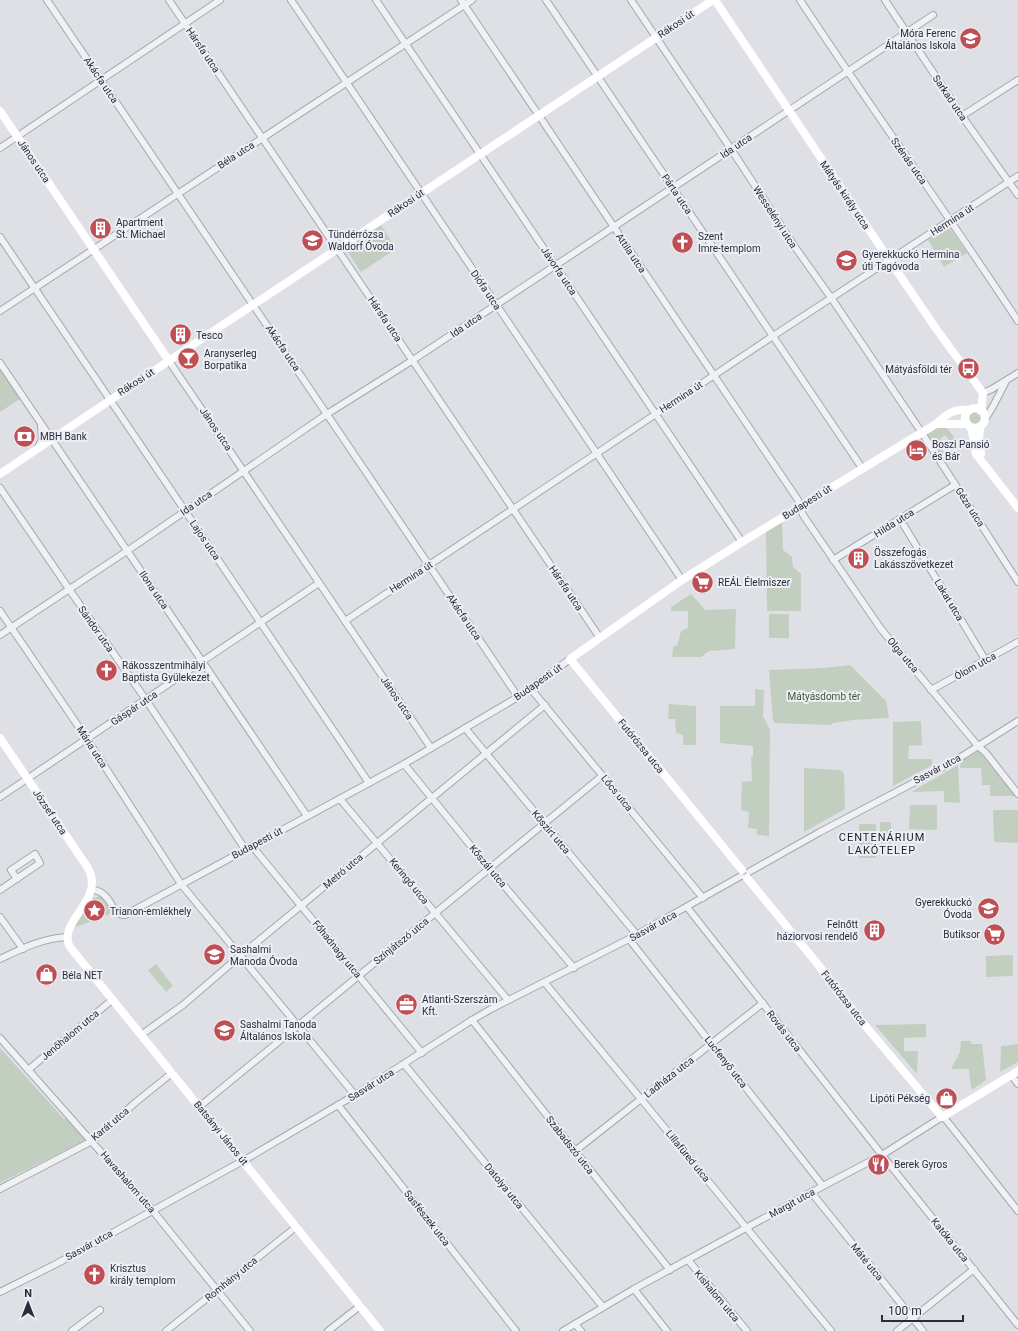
<svg xmlns="http://www.w3.org/2000/svg" width="1018" height="1331" viewBox="0 0 1018 1331" font-family="Roboto,sans-serif">
<rect width="100%" height="100%" fill="#dee0e6"/>
<g fill="#c2cfc0">
<polygon points="381,225 396,249 361,272 345,248"/>
<polygon points="949,227 967,253 944,267 928,240"/>
<polygon points="0,370 20,399 0,412"/>
<circle cx="975" cy="418" r="5.5"/>
<polygon points="945,426 955,438 957,444 955,446 954,445 948,447 946,442 949,440 945,435 940,439 947,447 942,450 944,453 940,453 937,452 926,436 926,431"/>
<polygon points="782,522 783,550 792,557 793,567 801,574 801,611 767,611 766,532"/>
<polygon points="691,594 705,610 736,609 735,649 709,651 701,657 672,657 673,647 676,646 678,643 681,631 688,628 688,611 671,611 671,607"/>
<rect x="769" y="614" width="20" height="24"/>
<polygon points="850,665 886,701 889,718 853,720 833,723 830,725 775,723 773,720 769,670 823,668"/>
<polygon points="755,689 764,690 763,716 770,730 769,836 757,835 757,829 748,828 749,812 741,810 742,782 752,781 751,757 753,757 753,746 720,743 720,706 755,706"/>
<polygon points="669,704 696,706 696,745 683,745 683,735 676,733 675,719 668,719"/>
<polygon points="921,721 922,745 909,746 908,759 932,759 932,765 893,786 893,722"/>
<polygon points="979,751 1015,796 990,796 990,785 982,785 981,768 960,768 961,761"/>
<polygon points="958,765 960,803 944,802 944,791 911,792"/>
<polygon points="804,768 840,770 844,773 845,809 804,832"/>
<polygon points="910,805 937,805 937,830 909,829"/>
<polygon points="993,810 1018,810 1018,843 994,842"/>
<rect x="880" y="822" width="11" height="21"/>
<rect x="859" y="824" width="17" height="34"/>
<path d="M99 896C105 899 113 907 110 914L73 928 90 900Z"/>
<polygon points="1013,955 1013,976 986,977 986,956"/>
<polygon points="156,964 173,986 166,992 148,970"/>
<polygon points="926,1024 926,1037 904,1038 904,1051 918,1051 917,1074 875,1025"/>
<polygon points="961,1041 971,1041 971,1044 982,1044 986,1080 972,1090 970,1080 969,1069 951,1069 960,1052"/>
<polygon points="1018,1044 1018,1062 1000,1072 1001,1046"/>
<polygon points="0,1048 64,1119 67,1117 88,1139 0,1183"/>
</g>
<g fill="none" stroke-linecap="round" stroke-linejoin="round">
<polyline stroke="#9cabc3" stroke-width="1.5" points="0,1185 17,1177"/>
<defs>
<g id="street">
<polyline points="47,0 518,697"/>
<polyline points="169,0 600,638"/>
<polyline points="291,0 682,580"/>
<polyline points="376,0 742,542"/>
<polyline points="461,0 798,500 803,515 881,629 978,746 986,753 1018,794"/>
<polyline points="546,0 862,468"/>
<polyline points="631,0 731,149 795,247 832,299 922,433 1018,582"/>
<path d="M800 0C871 108 947 213 1018 321"/>
<polyline points="885,0 962,116 1018,195"/>
<polyline points="962,116 1018,80"/>
<polyline points="0,148 220,0"/>
<polyline points="0,237 369,783"/>
<polyline points="0,311 472,0"/>
<polyline points="169,361 431,748"/>
<polyline points="0,363 307,816"/>
<polyline points="983,393 992,389 1018,373"/>
<path d="M985 419C994 407 999 394 1006 381"/>
<polyline points="37,449 42,440 41,425"/>
<polyline points="0,488 69,589 146,700 245,849"/>
<polyline points="900,519 986,661"/>
<polyline points="833,560 955,485"/>
<polyline points="0,611 87,739 181,884 355,1095"/>
<polyline points="345,621 773,336 1018,176"/>
<polyline points="0,635 127,551 327,414 413,360 933,15"/>
<polyline points="531,689 703,898"/>
<polyline points="931,690 1018,642"/>
<polyline points="465,728 637,935"/>
<polyline points="404,764 489,868 574,968"/>
<polyline points="0,797 319,583"/>
<polyline points="340,799 508,1000"/>
<polyline points="252,846 422,1053"/>
<polyline points="749,872 820,832 953,762 1018,721"/>
<path d="M91 889C95 890 100 891 103 894 113 901 112 915 125 915L404 764 518 697 570 659"/>
<polyline points="0,890 40,863 35,854 11,870 17,879"/>
<polyline points="687,907 882,1155 1018,1325"/>
<polyline points="0,917 23,949"/>
<polyline points="629,939 823,1186"/>
<path d="M0 959C21 949 43 938 67 937"/>
<polyline points="545,983 641,1099 831,1331"/>
<polyline points="472,1020 575,1151 670,1270"/>
<polyline points="141,1035 183,1005 241,955 545,705"/>
<polyline points="0,1038 153,1211 250,1331"/>
<polyline points="404,1064 603,1307"/>
<polyline points="28,1070 112,1000"/>
<polyline points="1011,1075 1018,1084"/>
<polyline points="338,1105 516,1331"/>
<polyline points="199,1107 602,776"/>
<polyline points="943,1116 1018,1211"/>
<polyline points="575,1151 763,1003"/>
<polyline points="0,1189 92,1141 136,1102 172,1073"/>
<polyline points="811,1192 923,1331"/>
<polyline points="688,1260 747,1331"/>
<polyline points="634,1289 667,1331"/>
<polyline points="0,1292 58,1263 248,1158 355,1095 472,1020 491,1009 629,939 741,876"/>
<polyline points="575,1324 581,1331"/>
<polyline points="72,1331 100,1310"/>
<polyline points="166,1331 296,1227"/>
<polyline points="328,1331 360,1306"/>
<polyline points="563,1331 634,1289 823,1186 882,1155 942,1117"/>
<polyline points="897,1331 974,1269"/>
</g>
</defs>
<use href="#street" stroke="#a4a7af" stroke-width="8"/>
<use href="#street" stroke="#f0f1f5" stroke-width="6"/>
<g stroke="#fff" stroke-width="8">
<polyline points="715,0 890,261 937,330 983,393 981,411"/>
<polyline points="0,111 169,361"/>
<circle cx="975" cy="418" r="10"/>
<polyline points="936,424 967,424"/>
<polyline points="971,427 976,454 1018,508"/>
<polyline points="980,427 979,439 981,454"/>
<polyline points="0,474 209,334 713,0"/>
<path d="M0 738 88 868C106 900 56 922 70 947L380 1331"/>
<path d="M742 870 570 659 682 580 742 542 936 424C948 413 953 409 969 410"/>
<polyline points="747,878 816,962 857,1016 942,1117 1018,1071"/>
</g>
</g>
<defs>
<symbol id="school-disc" viewBox="-11 -11 22 22"><circle r="9.5" fill="#c04e53" stroke="#edeff4"/><path d="M0-5L7-2L0 1L-7-2ZM-4 1L0 2.5L4 1V4Q0 6-4 4Z" fill="#fff"/></symbol>
<symbol id="building-disc" viewBox="-11 -11 22 22"><circle r="9.5" fill="#c04e53" stroke="#edeff4"/><path d="M-4-6H4V6H1V3H-1V6H-4ZM-2.5-4.3h1.7v1.8h-1.7ZM.8-4.3h1.7v1.8H.8ZM-2.5-1h1.7V.8h-1.7ZM.8-1h1.7V.8H.8Z" fill="#fff"/></symbol>
<symbol id="church-disc" viewBox="-11 -11 22 22"><circle r="9.5" fill="#c04e53" stroke="#edeff4"/><path d="M-1.2-6h2.4v3.5h3.3v2.4h-3.3V6h-2.4V-.1h-3.3v-2.4h3.3Z" fill="#fff"/></symbol>
<symbol id="bar-disc" viewBox="-11 -11 22 22"><circle r="9.5" fill="#c04e53" stroke="#edeff4"/><path d="M-6-5H6L.8 .8V4.5H3.5V6h-7V4.5H-.8V.8Z" fill="#fff"/></symbol>
<symbol id="bus-disc" viewBox="-11 -11 22 22"><circle r="9.5" fill="#c04e53" stroke="#edeff4"/><path d="M-5-6H5V4H4V6H2V4H-2V6H-4V4H-5ZM-3.5-4V0h7V-4ZM-3.5 1.2v1.5H-2V1.2ZM2 1.2v1.5H3.5V1.2Z" fill="#fff"/></symbol>
<symbol id="bank-disc" viewBox="-11 -11 22 22"><circle r="9.5" fill="#c04e53" stroke="#edeff4"/><path d="M-6-4H6V4H-6ZM0-2.3a2.3 2.3 0 1 0 0 4.6a2.3 2.3 0 1 0 0-4.6Z" fill="#fff"/></symbol>
<symbol id="hotel-disc" viewBox="-11 -11 22 22"><circle r="9.5" fill="#c04e53" stroke="#edeff4"/><path d="M-6-4.5h1.5V1H6V5H4.5V3h-9V5H-6ZM-4 0a1.8 1.8 0 1 1 3.6 0ZM.5 0V-2.5h3Q6-2.5 6 0Z" fill="#fff"/></symbol>
<symbol id="supermarket-disc" viewBox="-11 -11 22 22"><circle r="9.5" fill="#c04e53" stroke="#edeff4"/><path d="M-6-5.5h2.5l.6 2H6L4.5 2H-2.5L-4.4-4H-6ZM-1.5 3.2a1.3 1.3 0 1 0 .1 0ZM3 3.2a1.3 1.3 0 1 0 .1 0Z" fill="#fff"/></symbol>
<symbol id="sight-disc" viewBox="-11 -11 22 22"><circle r="9.5" fill="#c04e53" stroke="#edeff4"/><path d="M0-6L1.8-2.2L6-1.7L2.9 1.2L3.7 5.4L0 3.3L-3.7 5.4L-2.9 1.2L-6-1.7L-1.8-2.2Z" fill="#fff"/></symbol>
<symbol id="shop-disc" viewBox="-11 -11 22 22"><circle r="9.5" fill="#c04e53" stroke="#edeff4"/><path d="M-5-2.5h2.3a2.7 3.5 0 0 1 5.4 0H5L5.5 6h-11ZM-1.5-2.5h3a1.5 2.3 0 0 0-3 0Z" fill="#fff"/></symbol>
<symbol id="office-disc" viewBox="-11 -11 22 22"><circle r="9.5" fill="#c04e53" stroke="#edeff4"/><path d="M-6-3h4V-5.5h4V-3h4V5H-6ZM-1-4.5V-3h2v-1.5ZM-6 0V1H6V0Z" fill="#fff"/></symbol>
<symbol id="restaurant-disc" viewBox="-11 -11 22 22"><circle r="9.5" fill="#c04e53" stroke="#edeff4"/><path d="M-5-6h1v4h1v-4h1v4h1v-4h1v5L-1.5 .5V6h-2V.5L-5-1ZM5-6V6H3V1.5H1.5Q1.5-4 5-6Z" fill="#fff"/></symbol>
</defs>
<g fill-rule="evenodd">
<use href="#school-disc" x="958" y="26" width="25" height="25"/>
<use href="#building-disc" x="88" y="216" width="25" height="25"/>
<use href="#school-disc" x="300" y="228" width="25" height="25"/>
<use href="#church-disc" x="670" y="230" width="25" height="25"/>
<use href="#school-disc" x="834" y="248" width="25" height="25"/>
<use href="#building-disc" x="168" y="322" width="25" height="25"/>
<use href="#bar-disc" x="176" y="346" width="25" height="25"/>
<use href="#bus-disc" x="956" y="356" width="25" height="25"/>
<use href="#bank-disc" x="12" y="424" width="25" height="25"/>
<use href="#hotel-disc" x="904" y="438" width="25" height="25"/>
<use href="#building-disc" x="846" y="546" width="25" height="25"/>
<use href="#supermarket-disc" x="690" y="570" width="25" height="25"/>
<use href="#church-disc" x="94" y="658" width="25" height="25"/>
<use href="#school-disc" x="976" y="896" width="25" height="25"/>
<use href="#sight-disc" x="82" y="898" width="25" height="25"/>
<use href="#building-disc" x="862" y="918" width="25" height="25"/>
<use href="#supermarket-disc" x="982" y="922" width="25" height="25"/>
<use href="#school-disc" x="202" y="942" width="25" height="25"/>
<use href="#shop-disc" x="34" y="962" width="25" height="25"/>
<use href="#office-disc" x="394" y="992" width="25" height="25"/>
<use href="#school-disc" x="212" y="1018" width="25" height="25"/>
<use href="#shop-disc" x="934" y="1086" width="25" height="25"/>
<use href="#restaurant-disc" x="866" y="1152" width="25" height="25"/>
<use href="#church-disc" x="82" y="1262" width="25" height="25"/>
</g>
<g text-anchor="middle" dominant-baseline="central" stroke-width="4" stroke-linejoin="round" paint-order="stroke">
<g font-size="10" fill="#292d3b" stroke="#edeff4">
<text transform="translate(676 24) rotate(-34)">Rákosi út</text>
<text transform="translate(203 50) rotate(56)">Hársfa utca</text>
<text transform="translate(101 80) rotate(56)">Akácfa utca</text>
<text transform="translate(950 98) rotate(56)">Sarkad utca</text>
<text transform="translate(736 146) rotate(-34)">Ida utca</text>
<text transform="translate(236 155) rotate(-33)">Béla utca</text>
<text transform="translate(34 161) rotate(56)">János utca</text>
<text transform="translate(909 161) rotate(55)">Szénás utca</text>
<text transform="translate(677 194) rotate(56)">Párta utca</text>
<text transform="translate(845 195) rotate(56)">Mátyás király utca</text>
<text transform="translate(406 203) rotate(-34)">Rákosi út</text>
<text transform="translate(775 217) rotate(57)">Wesselényi utca</text>
<text transform="translate(952 220) rotate(-33)">Hermina út</text>
<text transform="translate(631 253) rotate(56)">Attila utca</text>
<text transform="translate(559 271) rotate(56)">Jávorfa utca</text>
<text transform="translate(486 290) rotate(56)">Diófa utca</text>
<text transform="translate(385 319) rotate(56)">Hársfa utca</text>
<text transform="translate(466 325) rotate(-34)">Ida utca</text>
<text transform="translate(283 348) rotate(56)">Akácfa utca</text>
<text transform="translate(136 382) rotate(-33)">Rákosi út</text>
<text transform="translate(681 397) rotate(-33)">Hermina út</text>
<text transform="translate(216 429) rotate(56)">János utca</text>
<text transform="translate(807 502) rotate(-32)">Budapesti út</text>
<text transform="translate(196 503) rotate(-35)">Ida utca</text>
<text transform="translate(970 507) rotate(57)">Géza utca</text>
<text transform="translate(894 523) rotate(-32)">Hilda utca</text>
<text transform="translate(205 540) rotate(56)">Lajos utca</text>
<text transform="translate(411 577) rotate(-33)">Hermina út</text>
<text transform="translate(566 588) rotate(56)">Hársfa utca</text>
<text transform="translate(154 590) rotate(56)">Ilona utca</text>
<text transform="translate(949 600) rotate(59)">Lakat utca</text>
<text transform="translate(464 617) rotate(56)">Akácfa utca</text>
<text transform="translate(96 629) rotate(55)">Sándor utca</text>
<text transform="translate(903 655) rotate(50)">Olga utca</text>
<text transform="translate(975 666) rotate(-29)">Ólom utca</text>
<text transform="translate(538 682) rotate(-35)">Budapesti út</text>
<text transform="translate(397 698) rotate(56)">János utca</text>
<text transform="translate(134 708) rotate(-34)">Gáspár utca</text>
<text transform="translate(641 746) rotate(51)">Futórózsa utca</text>
<text transform="translate(92 747) rotate(57)">Mária utca</text>
<text transform="translate(937 769) rotate(-28)">Sasvár utca</text>
<text transform="translate(617 793) rotate(51)">Lőcs utca</text>
<text transform="translate(50 812) rotate(56)">József utca</text>
<text transform="translate(551 832) rotate(50)">Kőszirt utca</text>
<text transform="translate(257 843) rotate(-28)">Budapesti út</text>
<text transform="translate(488 866) rotate(50)">Kőszál utca</text>
<text transform="translate(343 871) rotate(-40)">Metró utca</text>
<text transform="translate(409 881) rotate(51)">Keringő utca</text>
<text transform="translate(653 926) rotate(-29)">Sasvár utca</text>
<text transform="translate(401 941) rotate(-39)">Színjátszó utca</text>
<text transform="translate(337 949) rotate(51)">Főhadnagy utca</text>
<text transform="translate(844 998) rotate(52)">Futórózsa utca</text>
<text transform="translate(784 1031) rotate(52)">Rovás utca</text>
<text transform="translate(70 1035) rotate(-40)">Jenőhalom utca</text>
<text transform="translate(726 1062) rotate(52)">Lucfenyő utca</text>
<text transform="translate(669 1077) rotate(-38)">Ladháza utca</text>
<text transform="translate(371 1085) rotate(-32)">Sasvár utca</text>
<text transform="translate(110 1124) rotate(-40)">Karát utca</text>
<text transform="translate(221 1133) rotate(51)">Batsányi János út</text>
<text transform="translate(570 1145) rotate(52)">Szabadszó utca</text>
<text transform="translate(688 1156) rotate(51)">Lillafüred utca</text>
<text transform="translate(128 1182) rotate(49)">Havashalom utca</text>
<text transform="translate(504 1186) rotate(51)">Datolya utca</text>
<text transform="translate(792 1203) rotate(-29)">Margit utca</text>
<text transform="translate(427 1218) rotate(52)">Sasfészek utca</text>
<text transform="translate(950 1240) rotate(51)">Katóka utca</text>
<text transform="translate(89 1245) rotate(-29)">Sasvár utca</text>
<text transform="translate(867 1262) rotate(51)">Máté utca</text>
<text transform="translate(231 1279) rotate(-39)">Romhány utca</text>
<text transform="translate(717 1296) rotate(50)">Kishalom utca</text>
</g>
<g font-size="10" fill="#292d3b" stroke="#edeff4" text-anchor="start">
<text x="956" y="33" text-anchor="end">Móra Ferenc<tspan x="956" dy="12">Általános Iskola</tspan></text>
<text x="116" y="222">Apartment<tspan x="116" dy="12">St. Michael</tspan></text>
<text x="328" y="234">Tündérrózsa<tspan x="328" dy="12">Waldorf Óvoda</tspan></text>
<text x="698" y="236">Szent<tspan x="698" dy="12">Imre-templom</tspan></text>
<text x="862" y="254">Gyerekkuckó Hermina<tspan x="862" dy="12">úti Tagóvoda</tspan></text>
<text x="196" y="335">Tesco</text>
<text x="204" y="353">Aranyserleg<tspan x="204" dy="12">Borpatika</tspan></text>
<text x="952" y="369" text-anchor="end">Mátyásföldi tér</text>
<text x="40" y="436">MBH Bank</text>
<text x="932" y="444">Boszi Pansió<tspan x="932" dy="12">és Bár</tspan></text>
<text x="874" y="552">Összefogás<tspan x="874" dy="12">Lakásszövetkezet</tspan></text>
<text x="718" y="582">REÁL Élelmiszer</text>
<text x="122" y="665">Rákosszentmihályi<tspan x="122" dy="12">Baptista Gyülekezet</tspan></text>
<text x="972" y="902" text-anchor="end">Gyerekkuckó<tspan x="972" dy="12">Óvoda</tspan></text>
<text x="110" y="911">Trianon-emlékhely</text>
<text x="858" y="924" text-anchor="end">Felnőtt<tspan x="858" dy="12">háziorvosi rendelő</tspan></text>
<text x="980" y="934" text-anchor="end">Butiksor</text>
<text x="230" y="949">Sashalmi<tspan x="230" dy="12">Manoda Óvoda</tspan></text>
<text x="62" y="975">Béla NET</text>
<text x="422" y="999">Atlanti-Szerszàm<tspan x="422" dy="12">Kft.</tspan></text>
<text x="240" y="1024">Sashalmi Tanoda<tspan x="240" dy="12">Általános Iskola</tspan></text>
<text x="930" y="1098" text-anchor="end">Lipóti Pékség</text>
<text x="894" y="1164">Berek Gyros</text>
<text x="110" y="1268">Krisztus<tspan x="110" dy="12">király templom</tspan></text>
</g>
<g font-size="10" fill="#3a5537" stroke="#edeff4">
<text x="824" y="696">Mátyásdomb tér</text>
</g>
<g font-size="11" letter-spacing="1" fill="#1b1f2c" stroke="#edeff4">
<text x="882" y="837">CENTENÁRIUM<tspan x="882" dy="13">LAKÓTELEP</tspan></text>
</g>
</g>
<g transform="translate(28 1303)" stroke="#edeff4" stroke-width="3" paint-order="stroke">
<path d="M0-3L7 15L0 10L-7 15Z" fill="#292d3b"/>
<text y="-6" font-size="11" font-weight="bold" text-anchor="middle" fill="#292d3b">N</text>
</g>
<path d="M882 1315v6h81v-6" fill="none" stroke="#292d3b" stroke-width="2"/>
<text x="888" y="1315" font-size="12" fill="#292d3b" stroke="#edeff4" stroke-width="3" paint-order="stroke">100 m</text>
</svg>
